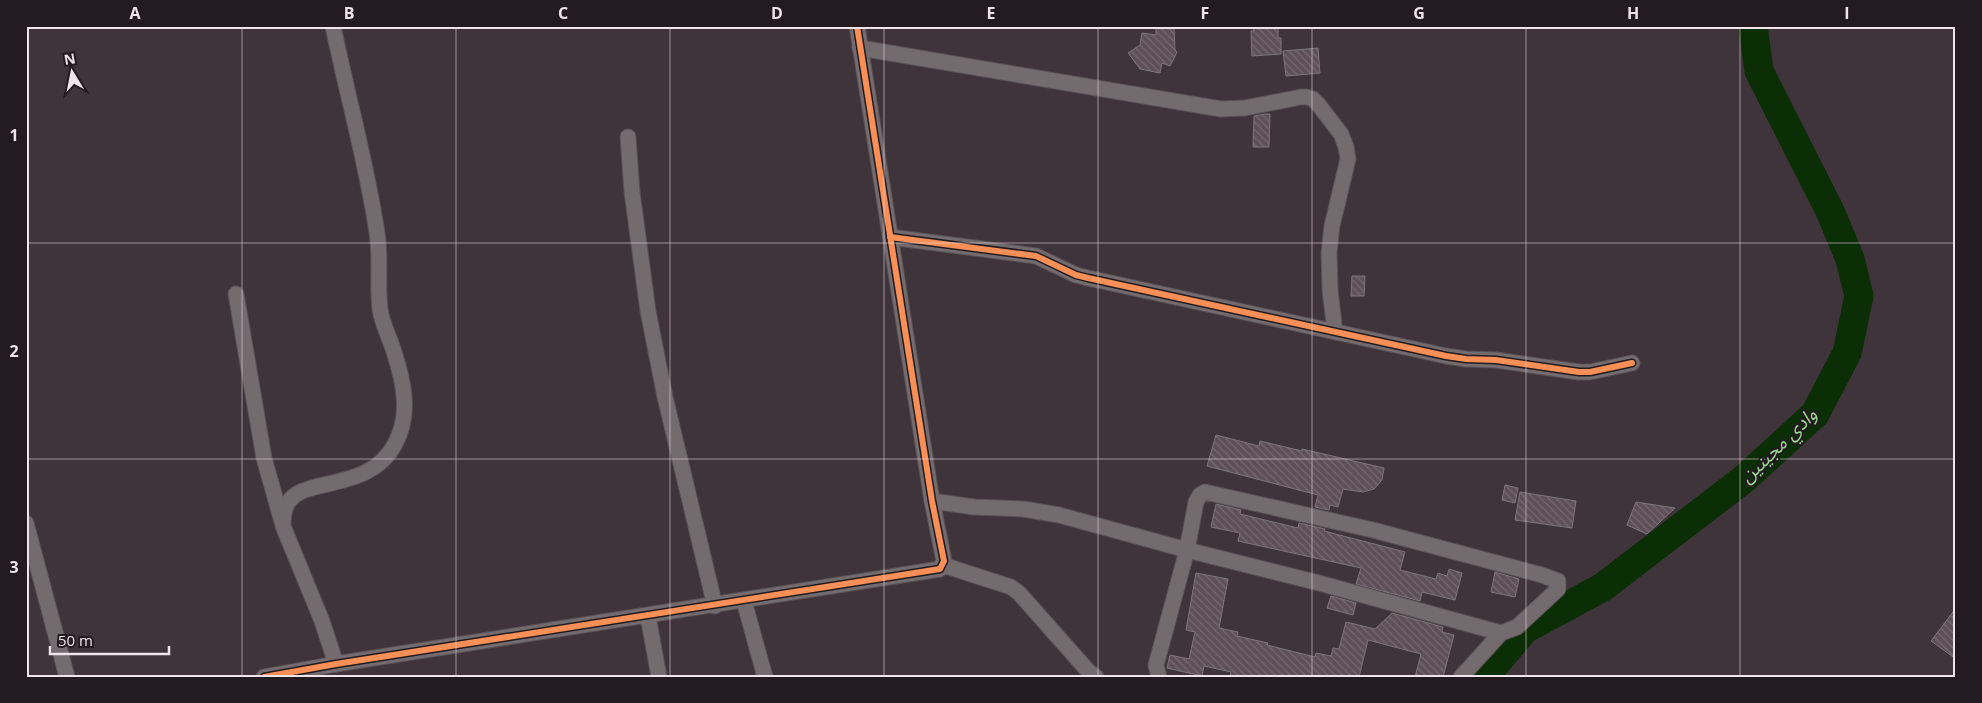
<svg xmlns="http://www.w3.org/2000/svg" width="1982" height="703" viewBox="0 0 1982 703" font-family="'Open Sans','Noto Sans Arabic',sans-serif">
<defs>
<pattern id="building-back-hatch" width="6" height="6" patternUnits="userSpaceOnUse" patternTransform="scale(1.25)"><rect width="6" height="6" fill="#5e5057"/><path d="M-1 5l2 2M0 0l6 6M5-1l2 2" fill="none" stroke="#75696f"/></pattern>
</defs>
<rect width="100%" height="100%" fill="#3e3439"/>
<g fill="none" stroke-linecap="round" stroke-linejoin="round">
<polyline stroke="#0b2e06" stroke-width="29" points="1484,677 1525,629 1603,587 1744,479 1815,414 1847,353 1859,296 1850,259 1830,211 1759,71 1753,26"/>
</g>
<g fill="url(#building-back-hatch)" stroke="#7e767a">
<polygon points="1253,26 1278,28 1278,38 1281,38 1281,54 1252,56 1251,31 1254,31"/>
<polygon points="1156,27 1174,27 1175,50 1177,52 1170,66 1162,63 1160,73 1140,69 1128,53 1140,45 1142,33 1156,35"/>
<polygon points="1318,48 1320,73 1286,76 1283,51"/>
<polygon points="1265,114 1270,114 1269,147 1253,147 1254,116"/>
<polygon points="1352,276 1365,276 1364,296 1351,296"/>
<polygon points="1216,435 1259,446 1260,441 1302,451 1302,449 1384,468 1382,480 1374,489 1363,492 1343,489 1338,507 1330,505 1329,510 1315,507 1318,495 1207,466"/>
<polygon points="1505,485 1518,488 1515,503 1502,500"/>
<polygon points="1520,492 1576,501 1572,528 1515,520"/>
<polygon points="1636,502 1675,508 1647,534 1627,525"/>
<polygon points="1216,504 1241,510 1240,514 1298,528 1299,523 1325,529 1324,531 1405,552 1400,570 1436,579 1438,573 1447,576 1449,569 1462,573 1455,600 1422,592 1420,601 1356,584 1361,568 1238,541 1240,533 1211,527"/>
<polygon points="1495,572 1519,579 1515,597 1491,592"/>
<polygon points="1196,573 1228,579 1219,628 1238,632 1237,636 1268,643 1267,645 1315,657 1316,653 1331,656 1333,648 1339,649 1346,622 1375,629 1392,613 1443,627 1442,632 1454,635 1443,677 1415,677 1421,654 1368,640 1359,677 1230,677 1231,672 1204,666 1202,676 1167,668 1170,655 1189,659 1195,632 1186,630"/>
<polygon points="1331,596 1356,603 1353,615 1327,608"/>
<polygon points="1956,608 1956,659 1931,641"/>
</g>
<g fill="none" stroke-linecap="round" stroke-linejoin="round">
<defs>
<g id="minor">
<path d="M333 26C347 95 367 164 377 233 381 258 377 284 380 309 382 324 390 338 394 352 404 382 411 415 395 444 379 474 350 479 319 486 308 489 297 491 289 501 284 508 283 517 283 526L322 621 336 664"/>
<polyline points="860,48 1221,109 1245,108 1301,97 1307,97 1313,99 1318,104 1341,134 1346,147 1348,159 1332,226 1329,253 1330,290 1335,332"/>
<polyline points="628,137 632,192 648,311 665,397 715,606"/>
<polyline points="890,237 1036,256 1076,275 1088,278 1446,356 1466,359 1496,360 1579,372 1590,372 1632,363"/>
<polyline points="236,294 264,458 282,522"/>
<polyline points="932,501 974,507 1023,509 1059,515 1187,550 1319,583 1501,633 1461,677"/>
<polyline points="26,523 67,677"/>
<polyline points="943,565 1011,587 1019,593 1089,672 1096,677"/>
<polyline points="744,601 765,677"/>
<polyline points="648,616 659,677"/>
<polyline points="264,677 336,664 940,569 944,561 932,501 857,26"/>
<polyline points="1159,677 1156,665 1187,550 1196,502 1200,495 1205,492 1373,530 1542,575 1558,581 1558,589 1517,627 1501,633"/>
</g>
</defs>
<use href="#minor" stroke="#595155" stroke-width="17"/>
<use href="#minor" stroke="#746b6f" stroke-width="15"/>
<defs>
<g id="cycleway">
<polyline points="890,237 1036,256 1076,275 1088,278 1446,356 1466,359 1496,360 1579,372 1590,372 1632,363"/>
<polyline points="264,677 336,664 940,569 944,561 932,501 857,26"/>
</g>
</defs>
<use href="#cycleway" stroke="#231b1f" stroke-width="9"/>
<use href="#cycleway" stroke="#f78f57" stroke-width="6"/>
</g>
<path fill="none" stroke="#efe4e9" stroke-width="1" stroke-opacity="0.55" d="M242 26V677M456 26V677M670 26V677M884 26V677M1098 26V677M1312 26V677M1526 26V677M1740 26V677M26 243H1956M26 459H1956"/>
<g text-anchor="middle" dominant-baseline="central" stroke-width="4" stroke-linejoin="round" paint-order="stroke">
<g font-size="19" font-style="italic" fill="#9bd792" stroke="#231b1f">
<text transform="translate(1778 445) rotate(-44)">وادي مجينين</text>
</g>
</g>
<rect width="1982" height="703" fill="none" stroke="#231b1f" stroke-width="55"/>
<g transform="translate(72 72) rotate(350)" stroke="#231b1f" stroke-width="4" paint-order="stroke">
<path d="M0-4L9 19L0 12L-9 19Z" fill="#efe4e9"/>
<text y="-8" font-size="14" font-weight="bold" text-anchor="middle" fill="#efe4e9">N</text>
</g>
<path d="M50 646v8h119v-8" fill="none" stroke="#efe4e9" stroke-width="2.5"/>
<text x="58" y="646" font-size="15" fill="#efe4e9" stroke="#231b1f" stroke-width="4" paint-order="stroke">50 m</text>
<rect x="28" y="28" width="1926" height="648" fill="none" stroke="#efe4e9" stroke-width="2"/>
<g font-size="16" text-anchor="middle" font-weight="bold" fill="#efe4e9">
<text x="135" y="19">A</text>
<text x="349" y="19">B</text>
<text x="563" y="19">C</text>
<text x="777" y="19">D</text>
<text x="991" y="19">E</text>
<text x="1205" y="19">F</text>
<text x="1419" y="19">G</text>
<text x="1633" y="19">H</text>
<text x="1847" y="19">I</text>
<text x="14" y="141">1</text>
<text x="14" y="357">2</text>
<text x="14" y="573">3</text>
</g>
</svg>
